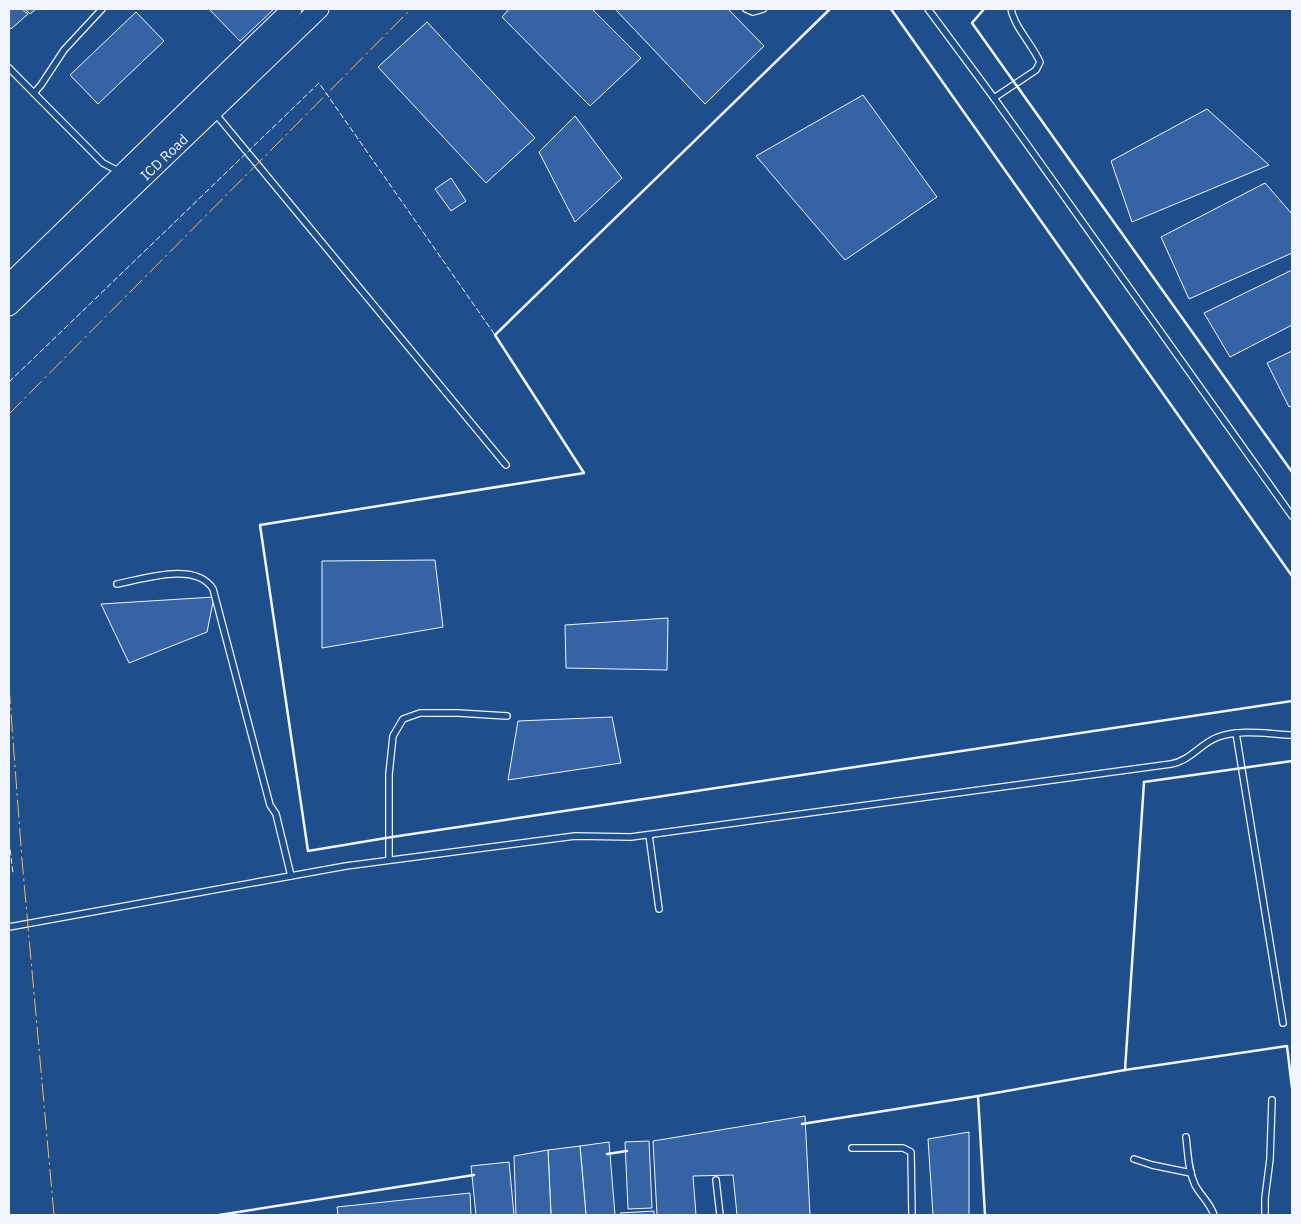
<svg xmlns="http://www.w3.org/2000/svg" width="1301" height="1224" viewBox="0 0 1301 1224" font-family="'IBM Plex Sans',sans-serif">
<rect width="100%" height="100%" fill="#1f4e8c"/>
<g fill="#3563a3" stroke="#f2f6ff">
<polygon points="9,9 22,9 28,14 11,29 9,26"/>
<polygon points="25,9 36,9 30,14"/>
<polygon points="209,9 274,9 240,41"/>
<polygon points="509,9 592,9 641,58 590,106 502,17"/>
<polygon points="615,9 728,9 764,46 705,104"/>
<polygon points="136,12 164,41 98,104 70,75"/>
<polygon points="427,22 535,138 486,183 378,67"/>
<polygon points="863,95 937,197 845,260 756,156"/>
<polygon points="1207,109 1269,165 1132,222 1111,161"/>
<polygon points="575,116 622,178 575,222 539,152"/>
<polygon points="451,178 466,201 451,211 435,189"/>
<polygon points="1265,183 1292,214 1292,253 1189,299 1161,237"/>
<polygon points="1292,270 1292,325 1230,357 1204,313"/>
<polygon points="1292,351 1292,406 1289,407 1267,363"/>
<polygon points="435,560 443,627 322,648 322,561"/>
<polygon points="214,597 207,632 129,663 101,604"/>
<polygon points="668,618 667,670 566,668 565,625"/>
<polygon points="612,717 621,763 508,780 518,721"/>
<polygon points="805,1116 810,1215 737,1215 733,1175 693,1176 696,1215 657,1215 653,1141"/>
<polygon points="969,1132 969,1215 933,1215 928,1139"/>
<polygon points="649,1141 652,1208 628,1209 625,1142"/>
<polygon points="609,1142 615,1215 586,1215 580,1146"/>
<polygon points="580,1146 586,1215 551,1215 548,1150"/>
<polygon points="548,1150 551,1215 516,1215 514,1156"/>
<polygon points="509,1162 514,1215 476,1215 471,1166"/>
<polygon points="470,1193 471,1215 338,1215 337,1207"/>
<polygon points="654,1211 654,1215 621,1215 620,1213"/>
</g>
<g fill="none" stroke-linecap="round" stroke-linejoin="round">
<defs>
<g id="lane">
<polyline points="746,9 753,12 763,9"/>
<polyline points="928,9 994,98 1292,516"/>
<polyline points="9,68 103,163 120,172"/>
<polyline points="34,93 41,85 64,50 102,9"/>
<path d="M994 98 1036 70 1040 62C1032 44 1015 28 1011 9"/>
<polyline points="214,112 506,465"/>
<path d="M117 584C143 579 196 561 213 589L270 805 276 814 291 876"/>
<polyline points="1236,733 1283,1023"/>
<polyline points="649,835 659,909"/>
<polyline points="389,860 389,774 393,736 403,719 420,713 458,713 507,716"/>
<path d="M9 927 346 866 575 836 631 837 1171 764C1190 761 1201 743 1218 737 1240 729 1269 734 1292 735"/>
<path d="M1186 1137C1188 1153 1188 1170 1195 1185 1201 1196 1210 1203 1214 1215"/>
<polyline points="852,1148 903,1148 911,1152 912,1215"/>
<polyline points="1134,1159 1152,1165 1191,1173"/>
<polyline points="716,1180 720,1215"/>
<polyline points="1265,1215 1265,1198 1270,1159 1272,1100"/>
</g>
<g id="primary">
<polyline points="9,284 292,9"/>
<path id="s1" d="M9 306 319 9"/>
</g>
</defs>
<use href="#lane" stroke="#f2f6ff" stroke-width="8"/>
<use href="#primary" stroke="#f2f6ff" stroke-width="21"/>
<use href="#lane" stroke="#1f4e8c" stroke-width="5.5"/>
<use href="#primary" stroke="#1f4e8c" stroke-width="19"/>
<g stroke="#f2f6ff" stroke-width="1" stroke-dasharray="6 2.5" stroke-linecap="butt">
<polyline points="9,382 319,83 495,335"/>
<polyline points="9,841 13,873"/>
</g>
<g stroke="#f2f6ff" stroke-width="2.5">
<polyline points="830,9 495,335 584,473 260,525 308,851 392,837 1292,701"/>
<polyline points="891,9 1292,576"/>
<polyline points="984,9 972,23 1292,472"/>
<polyline points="1292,761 1144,782 1125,1070 1287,1046 1292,1088"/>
<polyline points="978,1096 985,1215"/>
<polyline points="802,1124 978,1096 1125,1070"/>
<polyline points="607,1154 627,1151"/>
<polyline points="219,1215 474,1175"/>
</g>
<g stroke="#ffb74d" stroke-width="1" stroke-dasharray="18 4 2.5 4" stroke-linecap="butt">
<polyline points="9,414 411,9"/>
<polyline points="9,686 22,860 54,1215"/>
</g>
</g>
<g text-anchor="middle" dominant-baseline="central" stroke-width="4" stroke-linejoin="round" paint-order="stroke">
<g font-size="14" fill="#f2f6ff" stroke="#1f4e8c">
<text stroke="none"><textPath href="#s1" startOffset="215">ICD Road</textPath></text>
</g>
</g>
<rect width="1301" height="1224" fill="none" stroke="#f2f6ff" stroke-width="20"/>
</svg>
